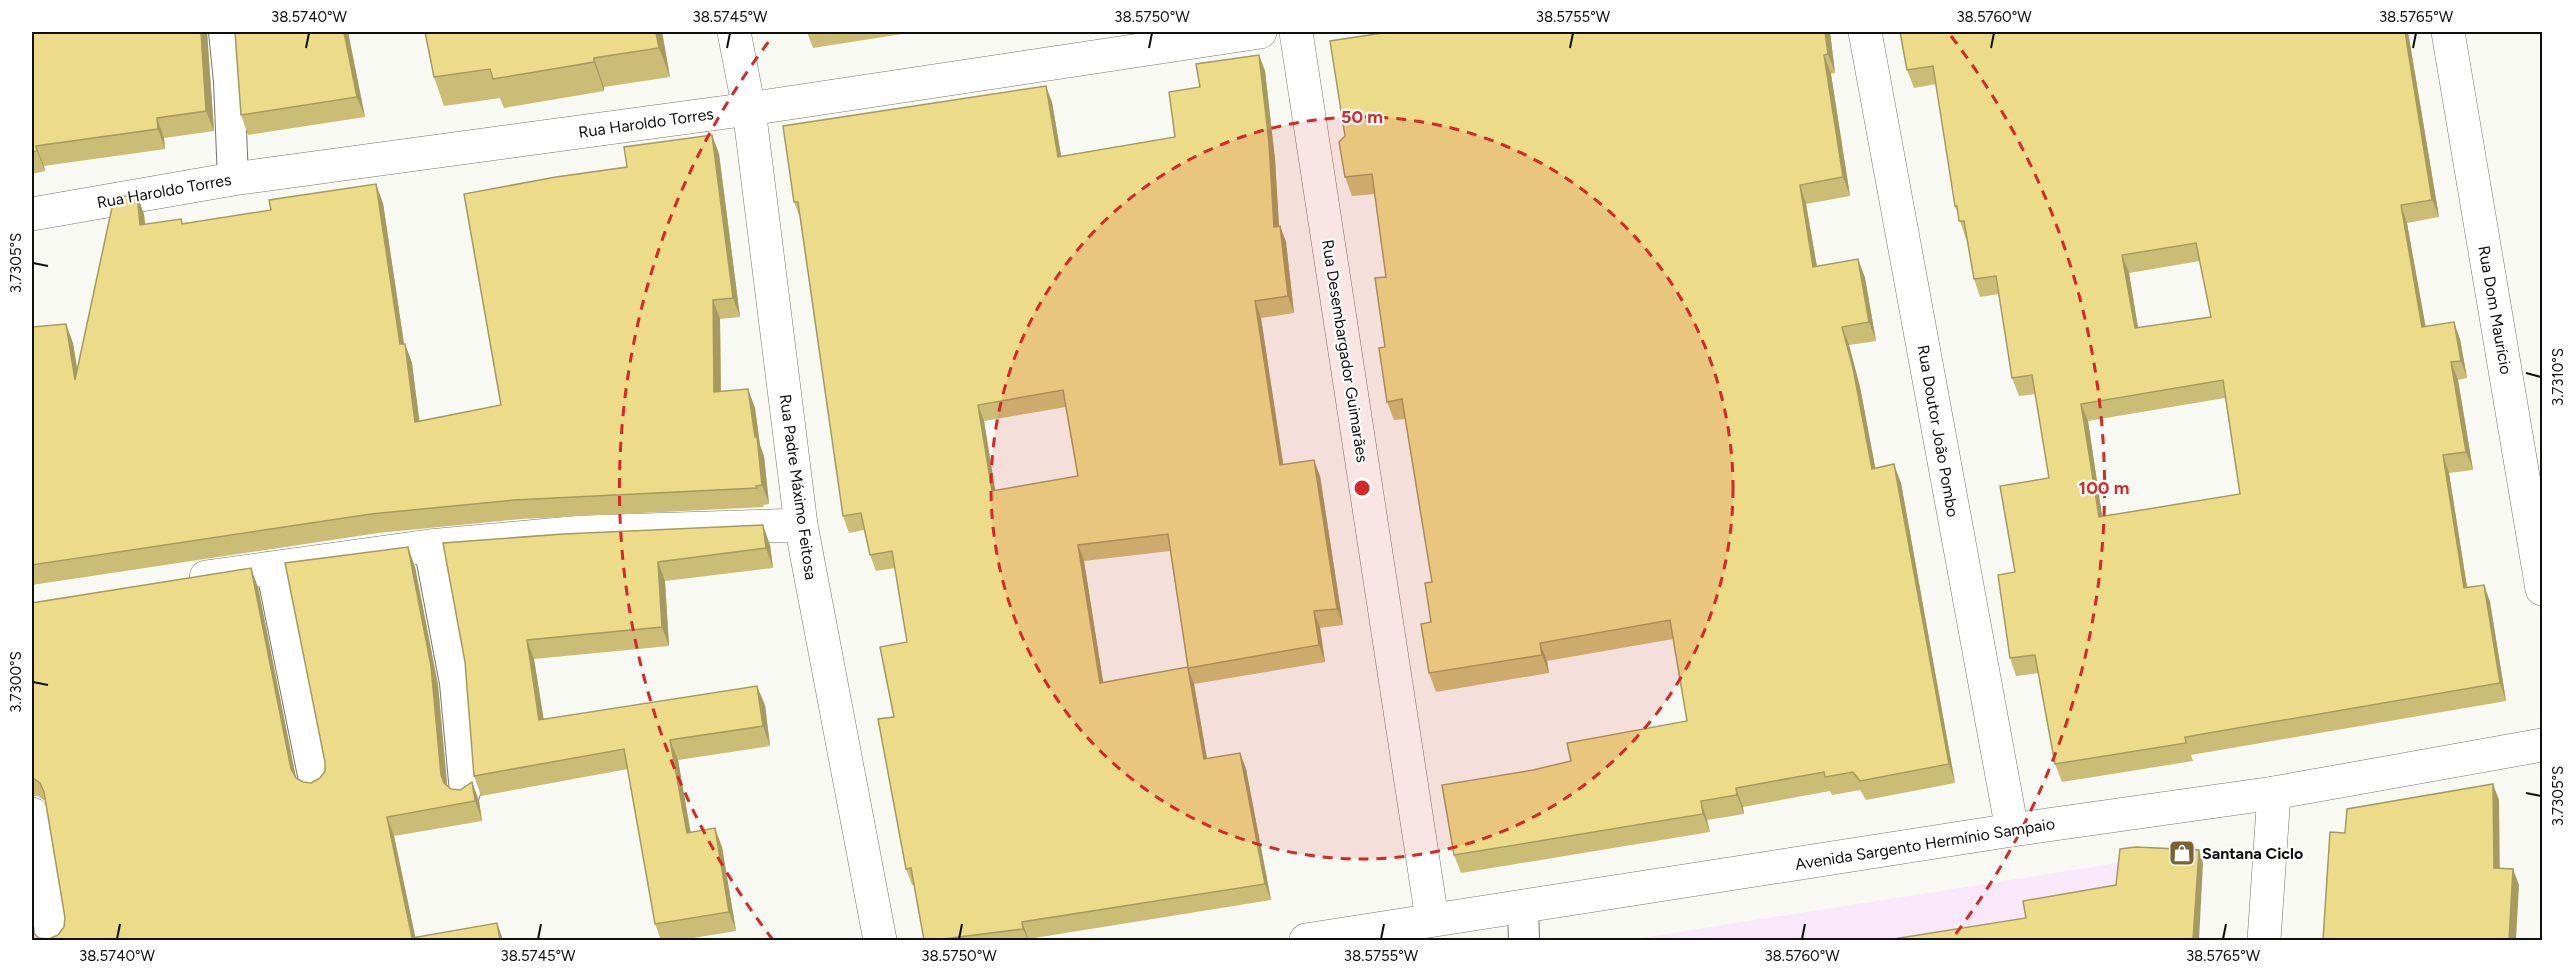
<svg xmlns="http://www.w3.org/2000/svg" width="2574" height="972" viewBox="0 0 2574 972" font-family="Figtree,sans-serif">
<rect width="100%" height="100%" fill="#f9f9f3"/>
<polygon fill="#f9e8fa" points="2124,862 2117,940 1628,940"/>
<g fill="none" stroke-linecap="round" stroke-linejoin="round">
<defs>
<g id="lane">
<polyline points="224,32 229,81 233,179"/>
<polyline points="429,546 455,683 465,792"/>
<polyline points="271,567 315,785"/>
<polyline points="1523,906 1524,940"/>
</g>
<g id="street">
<polyline points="734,32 749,109 801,525 880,940"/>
<polyline points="1296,32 1432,919"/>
<polyline points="1865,32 2012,830"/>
<polyline points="2448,32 2542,589"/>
<polyline points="32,214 233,179 749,109 1260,32"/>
<polyline points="206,577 429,546 582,532 801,525"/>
<polyline points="32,814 53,940"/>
<polyline points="2264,940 2274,793"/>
</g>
<polyline id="secondary" points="1306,940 2012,830 2274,793 2542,745"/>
</defs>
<use href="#lane" stroke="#767570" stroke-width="32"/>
<use href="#street" stroke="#767570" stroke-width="34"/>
<use href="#secondary" stroke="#767570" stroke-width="34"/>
<use href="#lane" stroke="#fff" stroke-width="30"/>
<use href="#street" stroke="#fff" stroke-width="33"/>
<use href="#secondary" stroke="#fff" stroke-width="33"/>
</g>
<g fill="#cbbd76" fill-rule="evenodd">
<polygon points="32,32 207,32 214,131 164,138 165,149 44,166 45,171 32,174"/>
<polygon points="348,32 365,117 248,135 241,115"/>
<polygon points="425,32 662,32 670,77 604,87 604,91 504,108 500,98 444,106 434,77"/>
<polygon points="807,32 915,32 813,48"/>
<polygon points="1830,32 1835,73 1831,74 1850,196 1806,204 1817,266 1858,259 1865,278 1876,341 1849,345 1860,387 1875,468 1901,483 1955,783 1866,800 1860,790 1832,795 1830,791 1743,807 1744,814 1707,820 1710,832 1461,873 1454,855 1533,770 1571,761 1687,721 1673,639 1547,661 1549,673 1436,692 1429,673 1431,622 1432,582 1405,419 1394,420 1387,402 1385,347 1386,277 1375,194 1352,196 1345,177"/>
<path d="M1900 32H2408L2439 217 2407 223 2425 327 2460 339 2467 378 2458 380 2473 470 2449 473 2467 587 2484 585 2490 602 2506 701 2191 755 2193 761 2062 782 2055 764 2039 673 2016 676 2010 658 2015 572 2049 478 2035 394 2019 396 2012 378 1999 294 1980 297 1974 279 1967 239H1966L1955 206 1936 84 1914 88 1907 70ZM2200 261 2211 317 2138 328 2129 273ZM2225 398 2240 494 2102 516 2088 421Z"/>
<path d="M1259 55 1265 71 1275 159 1279 226H1280L1286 242 1294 313 1261 318 1283 465 1320 476 1343 625 1320 628 1325 662 1194 684 1207 759 1240 753 1246 769 1271 900 1028 939 1029 940H924L914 885H912L906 869 894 717 907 642 895 568 876 571 870 555 864 530 849 533 843 516 800 218 794 202 1052 102 1061 156 1175 137 1200 87ZM1066 407 1078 476 995 490 984 421ZM1170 551 1188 667 1103 683 1084 561Z"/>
<polygon points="712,135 719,154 740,317 720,319 721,391 748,389 755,408 760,445 764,456 769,504 763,505 764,507 521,519 378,533 32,585 32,327 73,343 77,370 144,214 145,225 181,219 183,223 383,203 404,344 405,344 412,363 419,421 501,405 627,167"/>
<polygon points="563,534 770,545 773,568 665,581 669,646 534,659 543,719 765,705 770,746 678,760 691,833 722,847 736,931 681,940 661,940 655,924 628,769 481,796 474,776"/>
<polygon points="415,567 438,685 447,785 451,789 460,790 472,782 479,801 482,821 394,836 415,938 497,923 503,940 32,940 32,925 33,934 39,938 49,939 58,935 64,927 65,918 45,801 38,796 32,796 32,603 258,587 296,778 303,782 311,783 320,778 325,771"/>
</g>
<g fill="#a59a60">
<polygon points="201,32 207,32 214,131 206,111"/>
<polygon points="344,32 348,32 365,117 357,97"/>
<polygon points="656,32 662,32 670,77 659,48"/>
<polygon points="1825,32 1830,32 1835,73 1828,54"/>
<polygon points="2405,32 2408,32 2439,217 2432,200"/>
<polygon points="1259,55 1265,71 1275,159 1280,243 1274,227"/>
<polygon points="1824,55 1831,74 1850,196 1843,177"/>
<polygon points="594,58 604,87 604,91 594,62"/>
<polygon points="1046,86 1052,102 1064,173 1058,157"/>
<polygon points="157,118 164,138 165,149 158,129"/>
<polygon points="712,135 719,154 740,317 733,298"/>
<polygon points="36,146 44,166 45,171 37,151"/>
<polygon points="376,184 383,203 407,364 400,344"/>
<polygon points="1800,185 1806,204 1820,285 1813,267"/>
<polygon points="137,194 144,214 147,244 140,225"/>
<polygon points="2401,205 2407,223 2429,345 2422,327"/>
<polygon points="1280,226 1286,242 1294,313 1288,296"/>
<polygon points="2122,255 2129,273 2141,346 2135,328"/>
<polygon points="1858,259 1865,278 1876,341 1869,322"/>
<polygon points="713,300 720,319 721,411 714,392"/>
<polygon points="1255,301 1261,318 1286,482 1280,465"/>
<polygon points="2454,322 2460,339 2467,378 2461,361"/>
<polygon points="66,324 73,343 82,399 75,380"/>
<polygon points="1842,327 1849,345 1860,387 1879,487 1872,469"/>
<polygon points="405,344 412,363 422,441 415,422"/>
<polygon points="2451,362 2458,380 2473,470 2466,452"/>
<polygon points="748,389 755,408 760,445 764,456 769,504 762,485"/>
<polygon points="2081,404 2088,421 2105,535 2099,517"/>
<polygon points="978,405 984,421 998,507 992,491"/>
<polygon points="2443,455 2449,473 2470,606 2464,588"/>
<polygon points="1314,460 1320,476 1343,625 1337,609"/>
<polygon points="1894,464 1901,483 1955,783 1949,764"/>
<polygon points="763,525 770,545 773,568 766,548"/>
<polygon points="1078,545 1084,561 1106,700 1100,683"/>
<polygon points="408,547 415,567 438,685 448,794 441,775"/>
<polygon points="658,562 665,581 669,646 662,627"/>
<polygon points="251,568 258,587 298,788 291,769"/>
<polygon points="2484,585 2490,602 2506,701 2500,683"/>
<polygon points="1314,611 1320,628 1325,662 1319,645"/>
<polygon points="527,640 534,659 547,739 539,720"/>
<polygon points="1540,643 1547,661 1549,673 1542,655"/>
<polygon points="1188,668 1194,684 1210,776 1204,759"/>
<polygon points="757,686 765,705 770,746 763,726"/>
<polygon points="670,740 678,760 694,853 687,833"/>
<polygon points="1240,753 1246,769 1271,900 1265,884"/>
<polygon points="472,782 479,801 482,821 475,801"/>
<polygon points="2493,784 2499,800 2500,884 2494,868"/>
<polygon points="1736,788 1743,807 1744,814 1737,795"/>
<polygon points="1701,801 1707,820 1710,832 1703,814"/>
<polygon points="387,817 394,836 416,940 413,940"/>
<polygon points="715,828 722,847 736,931 729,912"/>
<polygon points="2199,850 2203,863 2199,940 2193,940"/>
<polygon points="2513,869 2519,885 2516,940 2509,940"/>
<polygon points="1022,922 1029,940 1028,940 1023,929"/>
<polygon points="497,923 503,940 500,940"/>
</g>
<g fill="#ecdc89" stroke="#a59a60" stroke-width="1.5" fill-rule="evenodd">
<polygon points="32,32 201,32 206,111 157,118 158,129 36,146 37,151 32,152"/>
<polygon points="235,32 344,32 357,97 241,115"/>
<polygon points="425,32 656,32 659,48 594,58 594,62 493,79 490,69 434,77"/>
<polygon points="1389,32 1825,32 1828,54 1824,55 1843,177 1800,185 1813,267 1858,259 1869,322 1842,327 1853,368 1872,469 1894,464 1949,764 1860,781 1853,772 1825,777 1824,772 1736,788 1737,795 1701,801 1703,814 1454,855 1442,785 1533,770 1571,761 1567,743 1687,721 1670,620 1540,643 1542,655 1429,673 1421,624 1431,622 1425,583 1432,582 1402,399 1387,402 1379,348 1385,347 1375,278 1386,277 1372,174 1345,177 1339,142 1345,136 1330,41"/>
<path d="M1900 32H2405L2432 200 2401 205 2422 327 2454 322 2461 361 2451 362 2466 452 2443 455 2464 588 2484 585 2500 683 2185 737 2186 743 2055 764 2035 655 2010 658 1998 575 2015 572 2000 486 2049 478 2032 375 2012 378 1996 276 1974 279 1964 221H1959L1957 206H1955L1933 66 1907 70ZM2196 243 2211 317 2135 328 2122 255ZM2223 380 2240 494 2099 517 2081 404Z"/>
<path d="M1259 55 1269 143 1274 227 1280 226 1288 296 1255 301 1280 465 1314 460 1337 609 1314 611 1319 645 1188 668 1204 759 1240 753 1265 884 1022 922 1023 929 935 940H924L911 868 906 869 878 719 894 717 880 647 907 642 892 551 870 555 861 513 843 516 798 202H794L783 126 1046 86 1058 157 1175 137 1169 92 1200 87 1196 64ZM1063 390 1078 476 992 491 978 405ZM1168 534 1188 667 1100 683 1078 545Z"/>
<polygon points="712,135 733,298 713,300 714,392 748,389 755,437 757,437 762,485 756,486 757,488 514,500 371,514 32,565 32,327 66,324 75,380 114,198 137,194 140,225 181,219 182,224 271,210 269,200 376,184 400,344 405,344 415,422 501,405 464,194 556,177 627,167 624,147"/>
<polygon points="763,525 766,548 658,562 662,627 527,640 539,720 757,686 763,726 670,740 687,833 715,828 729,912 655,924 624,749 474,776 465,662 443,543 563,534"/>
<polygon points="408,547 431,666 441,775 444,783 451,789 460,790 472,782 475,801 387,817 412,938 497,923 500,940 32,940 32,932 39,938 49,939 58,935 64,927 65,918 44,792 40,783 32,777 32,603 251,568 291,769 296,778 303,782 311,783 320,778 325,771 325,762 285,563"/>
<polygon points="2493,784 2494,868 2513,869 2509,940 2323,940 2330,832 2345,833 2347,809"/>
<polygon points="2136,847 2199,850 2193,940 1887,940 2026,918 2023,901 2116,885 2120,849"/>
</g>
<path fill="none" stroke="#0f0f0d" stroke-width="2" d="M306 48 309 33M727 48 730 33M1149 48 1152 33M1570 48 1573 33M1991 48 1994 33M2413 48 2416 33M33 263 48 266M2526 373 2541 377M33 682 48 685M2526 793 2541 796M117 939 120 924M538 939 541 924M959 939 962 924M1381 939 1384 924M1802 939 1805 924M2223 939 2226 924"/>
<circle cx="1362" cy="488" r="371" fill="#d62828" fill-opacity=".12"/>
<g fill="none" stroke="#d62828" stroke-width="3" stroke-dasharray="10 8">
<circle cx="1362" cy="488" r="371"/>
<path d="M773 940A742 742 0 0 1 773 36M1951 36A742 742 0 0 1 1951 940"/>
</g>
<defs>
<symbol id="shop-square" viewBox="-11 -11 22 22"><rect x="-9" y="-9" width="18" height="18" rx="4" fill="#7b6233" stroke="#fff"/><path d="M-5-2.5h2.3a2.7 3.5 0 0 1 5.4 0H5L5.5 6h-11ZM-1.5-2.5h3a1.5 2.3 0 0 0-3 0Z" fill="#fff"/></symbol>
</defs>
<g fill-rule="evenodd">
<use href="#shop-square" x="2167" y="838" width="30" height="30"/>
</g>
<g text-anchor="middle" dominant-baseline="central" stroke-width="4.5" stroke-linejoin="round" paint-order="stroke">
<g font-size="16" fill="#0f0f0d" stroke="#fff">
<text transform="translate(646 123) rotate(-8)">Rua Haroldo Torres</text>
<text transform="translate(164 191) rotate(-10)">Rua Haroldo Torres</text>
<text transform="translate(2495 310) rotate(80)">Rua Dom Maurício</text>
<text transform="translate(1345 351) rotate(81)">Rua Desembargador Guimarães</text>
<text transform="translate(1938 431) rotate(80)">Rua Doutor João Pombo</text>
<text transform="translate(798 487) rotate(82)">Rua Padre Máximo Feitosa</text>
<text transform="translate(1925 844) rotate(-9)">Avenida Sargento Hermínio Sampaio</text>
</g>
<g font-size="16" font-weight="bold" fill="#0f0f0d" stroke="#fff" text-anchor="start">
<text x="2202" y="853">Santana Ciclo</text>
</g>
</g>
<circle cx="1362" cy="488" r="9" fill="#d62828" stroke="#fff" stroke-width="3"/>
<g font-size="18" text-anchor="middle" font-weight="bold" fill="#d62828" stroke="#fff" stroke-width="4.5" stroke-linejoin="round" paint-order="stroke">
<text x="1362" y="123">50 m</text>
<text x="2104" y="494">100 m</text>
</g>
<rect width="2574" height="972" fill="none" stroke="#ffffff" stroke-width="66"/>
<rect x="33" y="33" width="2508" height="906" fill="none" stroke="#0f0f0d" stroke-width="2"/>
<g font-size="15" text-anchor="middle" fill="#0f0f0d">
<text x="309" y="22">38.5740°W</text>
<text x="730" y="22">38.5745°W</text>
<text x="1152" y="22">38.5750°W</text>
<text x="1573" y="22">38.5755°W</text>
<text x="1994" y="22">38.5760°W</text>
<text x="2416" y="22">38.5765°W</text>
<text transform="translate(16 263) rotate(-90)" y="5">3.7305°S</text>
<text transform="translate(2558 377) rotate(-90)" y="5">3.7310°S</text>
<text transform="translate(16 682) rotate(-90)" y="5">3.7300°S</text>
<text transform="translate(2558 796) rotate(-90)" y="5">3.7305°S</text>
<text x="117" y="961">38.5740°W</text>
<text x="538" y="961">38.5745°W</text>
<text x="959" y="961">38.5750°W</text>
<text x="1381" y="961">38.5755°W</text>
<text x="1802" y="961">38.5760°W</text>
<text x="2223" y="961">38.5765°W</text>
</g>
</svg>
